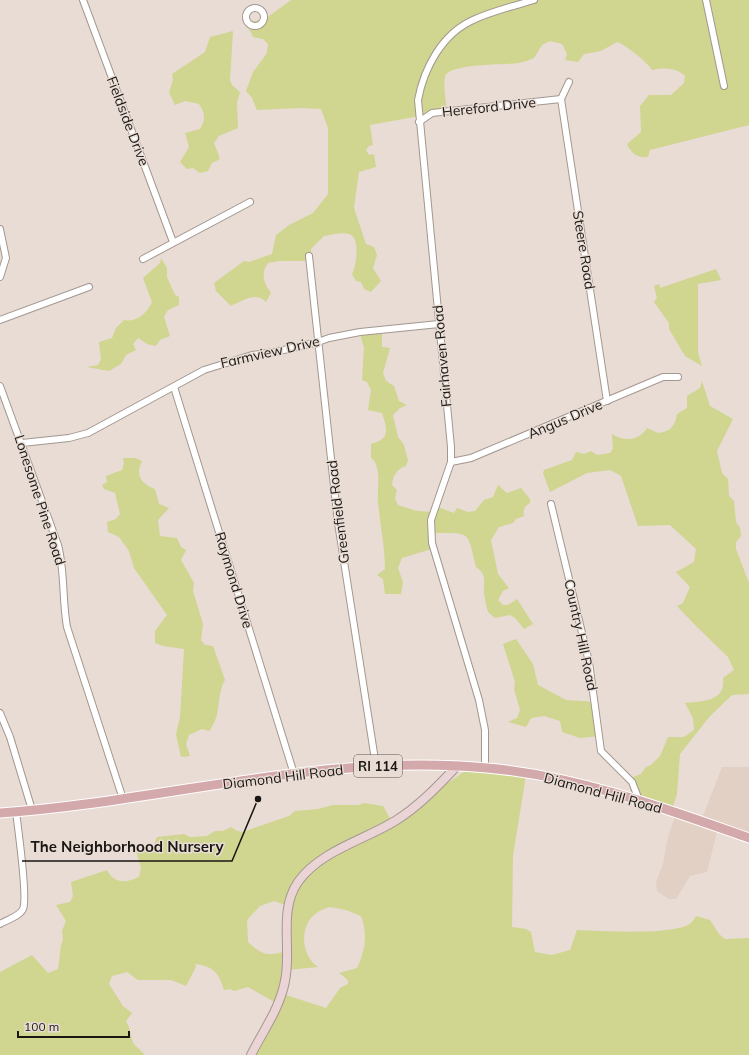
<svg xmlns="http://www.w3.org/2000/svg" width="749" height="1055" viewBox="0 0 749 1055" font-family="Mulish,sans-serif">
<rect width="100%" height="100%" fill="#e8dcd4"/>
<polygon fill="#e3d0c4" points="722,767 749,767 749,838 718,828 707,872 690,876 676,899 669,899 657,891 656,882 663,864 667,841 676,813 701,821"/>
<g fill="#d0d590" fill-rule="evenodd">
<path d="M291 0H749V125L650 150 648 157C638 158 631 154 627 144L641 132 640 106 649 95H671L684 83 685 76C678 68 662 67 652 70 648 63 625 44 617 42L601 51 584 54 578 62 565 60 567 54 562 44 550 41 542 45 534 58C529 60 524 62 519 63 506 65 447 63 445 77 443 87 446 101 447 111L370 125 373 145 369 146 366 150 369 155 374 154 376 167 359 172 354 208 366 244 374 247 377 255 373 268 381 281 371 292 364 289 361 282 356 281 352 274C356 267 361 237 349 234 342 232 331 235 324 236L311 249V261H279L268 263C260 274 264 283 271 293L266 302C256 291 242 301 231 306L216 291 214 283 244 261 249 262 272 254 276 235 289 225 313 213 328 194V128L321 109 301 108 257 110 252 98 246 91 253 72 267 53 268 44 263 39 253 37 248 27 252 22 265 19Z"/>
<path d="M233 31 230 80 232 85 240 92 237 103 238 128 219 136 214 143 220 159 212 163 208 171 200 173 193 168 187 169 180 162 189 147 185 133 200 129C206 119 205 113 199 104L185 101 175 105 169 92 173 80 172 74 205 52 210 37Z"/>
<path d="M161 258 167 268V277L175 295 179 297V305L168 310 164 317 170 336 160 340 156 346 147 344 138 338 133 344 136 350 126 355 121 364 109 371 87 367 98 365 101 360 99 342 112 338 116 328 124 320C135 323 148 313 152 302L143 278 160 263Z"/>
<polygon points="716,269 721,280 698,284 698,352 702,366 685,356 669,329 669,323 654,302 657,298 654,286 659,284 660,288"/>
<path d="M382 331V347L390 348 383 373 386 381 394 386 399 401 407 405 400 408 393 415 398 437 404 445 408 460 406 466C397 469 393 475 392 485L397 490 395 498 398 505 417 511 435 512 438 507 454 513 457 508 468 512 475 511 484 500 493 497 498 485 507 493 521 488 530 499V503C524 506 523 510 524 516L516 519 513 523 499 527 491 540 498 574 509 588 503 591 498 600 503 605H508L517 599 533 624 524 629 515 618 510 615 495 618 488 612C486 606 485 599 484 593 483 582 488 575 476 567 467 531 472 533 435 533L433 534 435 548 402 558 398 568 403 582 401 594H385L383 579 377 575 385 569C385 547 380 524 378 502 377 490 380 479 377 468 376 463 375 461 371 458V444C391 439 387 429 382 413L368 410 371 390 367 382 362 380 364 348 360 334Z"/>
<path d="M702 381 710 406 733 419 717 451 722 473 728 479 729 496 734 501 736 522 740 528 741 536 736 542V549L749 583V694L732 695 710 716 680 754 677 794 672 810 636 800 631 778 641 774 646 767 651 765 660 756 668 737H684L694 730 693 718 685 703C703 701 726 702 723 678L734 670 728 657 696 626 677 606 683 603 690 587 676 572 694 562 696 549 670 525 638 526 621 476 610 470 587 473 550 492 543 473 544 470 572 460 576 452 584 454 591 451 597 455 610 453 613 449 612 434C624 442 639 441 647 428L658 433C670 432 675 426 677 414L687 408V396L700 388Z"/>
<path d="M123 458H135L142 461C135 475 141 484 155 489L159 504 169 508 158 520 160 536 177 538 181 547 186 550 181 560 194 583 193 591 203 624 201 640 205 645 213 646 225 680C215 698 223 713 209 731L202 729 189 735 186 744 190 756 181 757 176 734 180 717 184 649 163 646 155 643V631L167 615 134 568 129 551 119 537 108 532 107 522 116 519 120 514 115 493 104 489 102 485 107 482 106 476 122 470 124 463Z"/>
<polygon points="516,639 533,664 538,685 566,700 596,702 601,736 580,738 562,732 560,721 544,716 531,718 526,727 508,722 517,718 520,710 514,689 515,682 503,644"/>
<path d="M465 771 526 775 513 856 512 927 526 929 531 932 535 952 552 955 570 950 577 930C602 931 668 935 688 925 692 923 694 919 696 916L710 920 719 934 725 939 749 938V1055H254L278 1004 248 987 234 991 230 989 224 990C219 973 213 966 195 964L196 967 186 986 171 980H138L127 972 112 976 109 984 123 1006 132 1013 126 1021 129 1027 133 1043 145 1055H0V972L32 955 48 973 58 969 61 945 63 940 62 931 66 921 56 905 70 902 73 896 71 882 107 870C114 884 126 883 139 877L141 868 136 851 153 847 157 837 184 834 190 837 207 836 215 831H223L231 827 235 830 242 832 289 816 295 811 318 809 333 805H359L364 803 383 806 392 822ZM274 901 291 907 287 951C268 956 263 956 248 942L247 920 260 906ZM330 907 346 910 361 916C368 934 365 951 357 968L339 973 348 980V984L340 988 326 1008 283 994 287 970 318 967C300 955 299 923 318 912 321 910 326 908 330 907Z"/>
</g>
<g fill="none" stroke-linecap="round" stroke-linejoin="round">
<defs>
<g id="street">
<polyline points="83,0 173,242"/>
<polyline points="706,0 724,86"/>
<circle cx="255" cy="17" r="9"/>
<polyline points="561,99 607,401"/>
<polyline points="561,99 569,82"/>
<polyline points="419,122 432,113 561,99"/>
<polyline points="0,229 6,258 0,277"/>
<polyline points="309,256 338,523 376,766"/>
<polyline points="143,259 250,202"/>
<polyline points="0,320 89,287"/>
<path d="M0 386 58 545C65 572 62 599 67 627L123 799"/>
<polyline points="174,387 294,774"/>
<polyline points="22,443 69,438 88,433 204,370 252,355 275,352 318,342 329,338 360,332 439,324"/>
<polyline points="451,462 471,458 663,377 678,377"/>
<polyline points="551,504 589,662 601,751 632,782 639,800"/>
<polyline points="0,713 10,737 32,810"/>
<path d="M485 767V730L479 700 432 543 431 520 451 462V447L418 100C424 68 442 34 473 20 492 11 514 6 534 0"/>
<path d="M0 924C7 920 20 916 23 909 28 898 18 828 16 812"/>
</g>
<path id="secondary" d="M251 1055C263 1031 280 1008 285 981 292 949 278 911 298 882 320 851 364 840 395 821 418 807 438 786 457 766"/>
<path id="primary" d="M0 813C162 802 324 752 487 768 577 776 664 808 749 838"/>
</defs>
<use href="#street" stroke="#a39790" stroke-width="8"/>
<use href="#secondary" stroke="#a39790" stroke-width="10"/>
<use href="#primary" stroke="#fff" stroke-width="11"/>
<use href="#street" stroke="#fff" stroke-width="6"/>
<use href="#secondary" stroke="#ead4d5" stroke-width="8"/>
<use href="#primary" stroke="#d4a9ab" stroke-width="9"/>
</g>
<g text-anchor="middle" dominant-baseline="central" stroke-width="3" stroke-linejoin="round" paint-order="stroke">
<rect fill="#e8dcd4" stroke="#58514d" stroke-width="1" x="354" y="755" width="48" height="22" rx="3"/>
<g font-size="13" font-weight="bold" fill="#1a1613">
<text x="378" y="766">RI 114</text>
</g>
<g font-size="14" fill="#1a1613" stroke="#e8dcd4">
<text transform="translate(489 107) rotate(-6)">Hereford Drive</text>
<text transform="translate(128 121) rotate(69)">Fieldside Drive</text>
<text transform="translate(584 250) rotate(81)">Steere Road</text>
<text transform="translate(270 352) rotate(-13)">Farmview Drive</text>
<text transform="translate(442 356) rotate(-95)">Fairhaven Road</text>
<text transform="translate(565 419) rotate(-23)">Angus Drive</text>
<text transform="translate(40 500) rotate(72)">Lonesome Pine Road</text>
<text transform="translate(338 512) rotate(-97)">Greenfield Road</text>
<text transform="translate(234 580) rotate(73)">Raymond Drive</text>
<text transform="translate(581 635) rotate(78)">Country Hill Road</text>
<text transform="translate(283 777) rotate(-7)">Diamond Hill Road</text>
<text transform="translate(603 793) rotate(15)">Diamond Hill Road</text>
</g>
</g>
<path fill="none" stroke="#1a1613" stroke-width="1.5" d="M258 799L232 861H22"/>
<circle fill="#1a1613" stroke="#e8dcd4" stroke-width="1.5" cx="258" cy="799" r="4"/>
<g font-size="15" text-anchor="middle" font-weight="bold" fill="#1a1613" stroke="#e8dcd4" stroke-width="3" stroke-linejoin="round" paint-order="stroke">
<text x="127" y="852">The Neighborhood Nursery</text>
</g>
<path d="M18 1031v6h111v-6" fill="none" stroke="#1a1613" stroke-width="2"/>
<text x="24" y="1031" font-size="12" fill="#1a1613" stroke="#e8dcd4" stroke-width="3" paint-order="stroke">100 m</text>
</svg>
